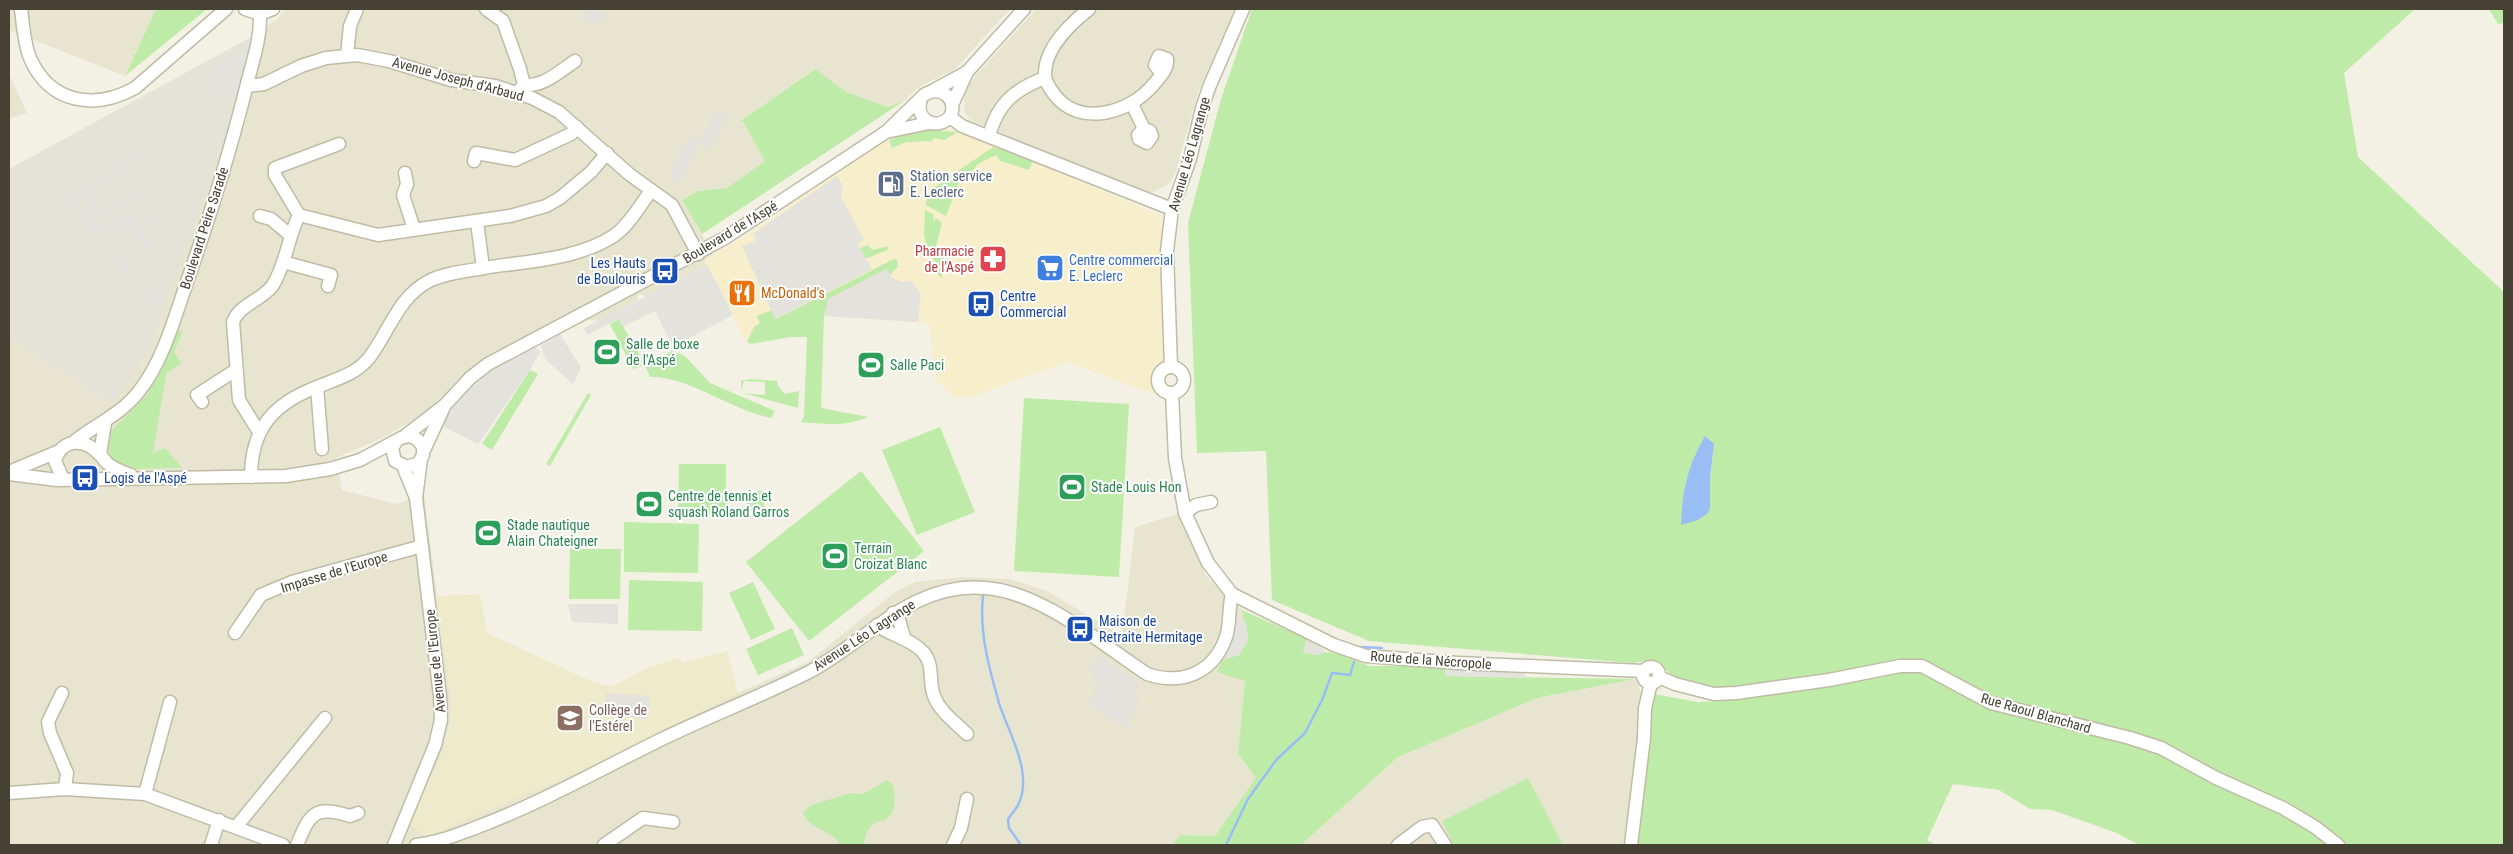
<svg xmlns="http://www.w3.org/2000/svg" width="2513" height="854" viewBox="0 0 2513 854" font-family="'Roboto Condensed',sans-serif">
<rect width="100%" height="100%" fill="#f3f1e3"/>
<g fill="#e7e5d0">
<polygon points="9,9 156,9 125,76 9,30"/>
<polygon points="285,9 1010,9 955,69 919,87 904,101 888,107 846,92 814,69 742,120 765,161 727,188 698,191 682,200 714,255 704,261 707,265 648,296 639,294 636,301 598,321 588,320 498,365 471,387 452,409 439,399 416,419 378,440 336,458 342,490 396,504 424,494 452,710 444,749 409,824 575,774 738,693 808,662 894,593 915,582 960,577 1010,579 1047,591 1122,636 1135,527 1177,514 1206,576 1242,610 1246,622 1239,655 1222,660 1245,681 1238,754 1257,778 1215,836 1180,835 1172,845 9,845 9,337 112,405 236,95 253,36 277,19"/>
<polygon points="1036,9 1235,9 1198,92 1175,174 1169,184 1153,192 1141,191 970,120 964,111 965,91 972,80"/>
<polygon points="9,77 11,78 27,113 9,119"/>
<polygon points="1635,679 1642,694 1654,694 1636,845 1301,845 1398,757 1537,698"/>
</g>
<polygon fill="#f7eecc" points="933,128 958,130 1160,215 1165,321 1162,397 1067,362 971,397 954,397 937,381 929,323 824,316 775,319 754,327 747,343 704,261 753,231 866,152 884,141 909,132"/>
<polygon fill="#e5e2d8" points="253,36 225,139 149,348 112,405 9,337 9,169"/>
<polygon fill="#edebcb" points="480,594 487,633 591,681 611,687 649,667 680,658 682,663 727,651 738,693 575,774 427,837 409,824 444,749 452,710 436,596"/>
<g fill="#bfeba8" fill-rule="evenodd">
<polygon points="156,9 207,9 125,76"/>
<path d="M1252 9H2415L2344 73 2358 157 2504 292V845H2139L2117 833 2052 810 2030 809 1999 790 1953 784 1927 840 1936 845H1636L1654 694 1698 702 1723 701V689L1673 678 1661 664 1651 660 1633 663 1369 641 1272 600 1266 451 1197 453 1188 223 1221 99ZM1714 444 1710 478V508L1695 454Z"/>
<polygon points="2489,9 2504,9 2504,23 2498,24"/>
<polygon points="815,69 846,92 888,107 904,101 702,234 682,200 698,191 727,188 765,161 742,120"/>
<polygon points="926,130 958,132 944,140 934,138 932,141 906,142 892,148 889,140 909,132"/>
<polygon points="993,147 1033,160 1029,170 1000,161 996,155 978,164 965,180 960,180 946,216 926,205 927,196 932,189"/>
<polygon points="925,210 934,215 933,223 936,218 942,223 936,246 946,261 941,278 936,272 937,268 932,257 928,256 924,234"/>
<polygon points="868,245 872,250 889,246 887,250 868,258 865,258 860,248"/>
<path d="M894 259 897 260 898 266 890 275 886 269 824 316 821 408 868 417C846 427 824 424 801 422L804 416 807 337H791L751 344 747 342 754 327 760 323 757 316 772 310 776 319Z"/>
<path d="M619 319 645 365 672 351 685 356 710 383 775 411 771 418C731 410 688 376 650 377L645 365 633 369 610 324Z"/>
<polygon points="179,331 183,331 174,352 181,363 166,374 153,453 165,448 182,468 131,469 122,466 113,461 107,445 109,433 148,394"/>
<polygon points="530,370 538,374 492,450 482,444"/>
<polygon points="751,379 777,381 778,386 785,394 799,391 798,408 743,393 765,395 765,382 744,381 741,391 741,381"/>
<polygon points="588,393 591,395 550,466 546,464"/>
<polygon points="1024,398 1129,404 1119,577 1014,571"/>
<polygon points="940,427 975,512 917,535 882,450"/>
<polygon points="679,464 726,464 726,513 678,514"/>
<polygon points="861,471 924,551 809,641 746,562"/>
<rect x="747" y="491" width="17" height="16"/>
<polygon points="624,522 699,524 698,573 624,572"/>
<polygon points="570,549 621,549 620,599 569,599"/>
<polygon points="629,580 703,582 702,631 628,630"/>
<polygon points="753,582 775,629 751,640 729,593"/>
<polygon points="1242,610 1307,639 1303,652 1317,655 1325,652 1339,653 1369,666 1446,666 1445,676 1635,679 1537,698 1398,757 1301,845 1172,845 1180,835 1215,836 1256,778 1238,754 1245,681 1217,672 1222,660 1239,655 1248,640"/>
<polygon points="792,628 804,655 758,675 746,649"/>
<polygon points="1528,778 1562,843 1557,845 1454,845 1442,821"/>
<path d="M887 780 893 785C895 795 897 812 886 819 881 821 875 822 871 826 866 831 865 839 864 845H840C830 827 812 832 803 813L811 805 851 793 863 794Z"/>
</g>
<g fill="#e3e2dc">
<polygon points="584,9 605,9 606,21 585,22"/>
<polygon points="249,47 236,95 207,100 209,76 223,60"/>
<polygon points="718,111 729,114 711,149 699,143 679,184 668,177 689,135 700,141"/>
<polygon points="137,153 141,158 91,191 104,212 139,190 143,196 100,220 82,191"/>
<polygon points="837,176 843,186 841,197 864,240 857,243 872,269 775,319 742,246 757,240 753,234"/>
<polygon points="77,189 81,197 64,208 59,200"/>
<polygon points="86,209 100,230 95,235 79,214"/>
<polygon points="153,210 166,230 159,234 145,214"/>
<polygon points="132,212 155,246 147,252 129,224 111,237 133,273 126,277 115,258 119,255 103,231"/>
<polygon points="707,265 733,315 673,347 655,311 623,327 618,319 587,335 584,328"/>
<polygon points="886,269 891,277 897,280 903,282 912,281 921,294 918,322 824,316 828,299"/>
<polygon points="159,286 164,292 144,304 141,298"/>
<polygon points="560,334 581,368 573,384 545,359 541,345"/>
<polygon points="535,347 540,352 530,370 478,444 442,426 452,409 470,389 498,365"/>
<polygon points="568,604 618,604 618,624 572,622"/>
<polygon points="1235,620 1246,622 1248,640 1239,655 1222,660"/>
<polygon points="1307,639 1322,648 1325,652 1318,655 1303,652"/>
<polygon points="1099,655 1139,682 1136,688 1138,704 1126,729 1088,704 1100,684 1090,670"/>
<polygon points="1446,666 1521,671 1528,678 1445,676"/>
<polygon points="606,693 649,696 648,719 604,716"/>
</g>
<path fill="#99bdf5" d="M1705 436 1714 444 1710 478V508L1708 513 1698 520 1681 525C1682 491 1688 465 1705 436Z"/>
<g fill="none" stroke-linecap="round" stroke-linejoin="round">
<g stroke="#99bdf5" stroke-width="2.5">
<path d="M983 596C979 632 989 668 999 703 1008 732 1033 771 1019 803 1017 808 1012 814 1008 819L1009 828 1021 845"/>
<polyline points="1358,647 1382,648"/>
<polyline points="1226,845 1248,799 1277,759 1305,733 1323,698 1332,673 1350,675 1354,662"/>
</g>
<defs>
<g id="minor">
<path d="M21 9C23 25 24 43 30 58 50 104 95 110 135 88L226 9"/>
<polyline points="245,9 260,14 273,9"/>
<polyline points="486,9 503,21 520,69 524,85 517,93"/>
<path d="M1089 9C1070 24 1043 50 1045 77 1046 83 1051 90 1054 94 1079 128 1130 113 1153 85 1160 77 1168 69 1167 59L1159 56 1155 65 1162 74"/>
<polyline points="347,55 350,26 357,9"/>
<path d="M524 85C543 87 559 72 575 61"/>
<polyline points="247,86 264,84 301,66 326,58 357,55 389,61 451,80 495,86 532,98 559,112 629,174 672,205 698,254"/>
<polyline points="934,90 967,72"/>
<polyline points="1132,104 1144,129 1138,135 1139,139 1147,143 1152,136 1150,131 1144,129"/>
<polyline points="952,105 967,72 1024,9"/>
<polyline points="950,117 962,126 1172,209"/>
<polyline points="886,132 929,123"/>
<path d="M989 136C997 104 1015 89 1045 78"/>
<polyline points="474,161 476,153 515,160 571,134 577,127"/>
<polyline points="405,173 407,184 403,195 414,229"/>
<polyline points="299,215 378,235 510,216 546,206 560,198 591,172 607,153"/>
<polyline points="260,216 271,219 290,235"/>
<polyline points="477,222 483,268"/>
<polyline points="283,262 331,275 328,286"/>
<polyline points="1171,367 1167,251 1172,209 1190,159 1202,108 1210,85 1243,9"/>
<circle cx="1171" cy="380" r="13"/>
<polyline points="317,387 322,449"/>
<polyline points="1172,393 1175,458 1185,513 1208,563 1232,594 1334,645 1366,656 1458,663 1643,671"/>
<polyline points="202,402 197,395 236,370"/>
<path d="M259 432 239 400 233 322C239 304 263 300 273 285 286 264 288 237 299 215L275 175V168L339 144"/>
<path d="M405 436 445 405 470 378 488 364 725 238 886 132 924 95C940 84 959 99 950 117 935 132 914 119 921 99"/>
<path d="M75 441C98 423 122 414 140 390 164 359 175 316 188 279 210 216 230 152 246 88 252 63 261 39 260 14"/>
<polyline points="424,450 444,407"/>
<polyline points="100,454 105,423"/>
<polyline points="9,472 57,452"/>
<polyline points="9,474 57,480 286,476 330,469 360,460 401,438 409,436 417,439 423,446 423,455 419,463 407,467 395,461 392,448 397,440"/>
<path d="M251 477C251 430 272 404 317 387 336 379 355 375 369 358 389 332 398 297 429 281 445 273 466 271 484 268 526 261 578 260 615 235 630 224 640 205 651 191"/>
<path d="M63 479 55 461C61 439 84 437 99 454 102 456 104 460 107 463 114 469 122 472 131 475"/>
<polyline points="416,498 421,459"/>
<polyline points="1185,513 1196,505 1211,502"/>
<polyline points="893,613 899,620 904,637"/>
<path d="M877 625C891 636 910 638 923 652 935 666 928 681 934 696 940 712 955 722 967 734"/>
<polyline points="235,633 261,595 292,582 422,546"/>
<circle cx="1651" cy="675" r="8"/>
<polyline points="1659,677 1675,684 1714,694 1736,693 1829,680 1900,666 1922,666 1991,703 2130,738 2161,748 2216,778 2283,808 2315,827 2338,845"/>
<polyline points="62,693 48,722 50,733 67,773 65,789"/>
<polyline points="9,793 65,789 145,794 283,845"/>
<polyline points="145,794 170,702"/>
<polyline points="236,827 325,718"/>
<polyline points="211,845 219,820"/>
<path d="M297 845C310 813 315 805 350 816L358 813"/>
<polyline points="394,845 435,745 441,720 440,696 416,498 403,466"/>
<path d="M416 845C437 843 456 835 475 828 539 804 599 770 660 740 709 716 760 697 809 672 868 641 912 581 986 588 1043 593 1100 643 1147 674 1180 685 1211 675 1225 640 1231 626 1228 609 1232 594"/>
<polyline points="604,845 643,818 673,822"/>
<polyline points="953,845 961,828 967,799"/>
<polyline points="1398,845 1422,827 1432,825 1445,845"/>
<polyline points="1631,845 1644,738 1645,708 1651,683"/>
</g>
</defs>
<use href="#minor" stroke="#bfbba5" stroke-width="15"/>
<use href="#minor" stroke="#fff" stroke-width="12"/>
</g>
<defs>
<symbol id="fuel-square" viewBox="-11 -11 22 22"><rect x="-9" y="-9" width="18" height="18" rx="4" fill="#5c6f8a" stroke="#fff"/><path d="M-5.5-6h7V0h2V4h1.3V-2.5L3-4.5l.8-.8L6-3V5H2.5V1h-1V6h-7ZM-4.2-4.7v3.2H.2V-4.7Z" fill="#fff"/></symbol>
<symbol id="pharmacy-square" viewBox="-11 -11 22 22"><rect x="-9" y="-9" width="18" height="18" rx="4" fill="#e0444e" stroke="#fff"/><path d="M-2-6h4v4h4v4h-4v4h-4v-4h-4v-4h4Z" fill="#fff"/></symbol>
<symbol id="supermarket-square" viewBox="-11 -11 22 22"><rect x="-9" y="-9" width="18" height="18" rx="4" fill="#3f7fe0" stroke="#fff"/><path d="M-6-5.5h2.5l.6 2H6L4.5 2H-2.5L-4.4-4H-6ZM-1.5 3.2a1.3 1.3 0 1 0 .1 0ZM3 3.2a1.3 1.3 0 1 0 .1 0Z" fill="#fff"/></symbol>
<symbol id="bus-square" viewBox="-11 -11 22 22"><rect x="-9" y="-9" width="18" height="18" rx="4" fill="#1a4fb4" stroke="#fff"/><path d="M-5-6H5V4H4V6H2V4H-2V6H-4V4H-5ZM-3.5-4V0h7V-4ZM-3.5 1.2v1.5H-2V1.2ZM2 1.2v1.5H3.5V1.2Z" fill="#fff"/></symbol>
<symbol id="restaurant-square" viewBox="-11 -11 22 22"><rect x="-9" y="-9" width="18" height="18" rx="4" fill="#e8710a" stroke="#fff"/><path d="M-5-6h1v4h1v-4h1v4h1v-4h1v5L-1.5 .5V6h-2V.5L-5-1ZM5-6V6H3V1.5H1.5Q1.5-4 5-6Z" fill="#fff"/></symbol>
<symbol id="stadium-square" viewBox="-11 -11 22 22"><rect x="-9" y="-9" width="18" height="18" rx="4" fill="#2e9e5b" stroke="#fff"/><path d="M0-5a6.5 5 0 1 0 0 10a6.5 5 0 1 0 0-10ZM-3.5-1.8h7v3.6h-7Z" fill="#fff"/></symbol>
<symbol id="school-square" viewBox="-11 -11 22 22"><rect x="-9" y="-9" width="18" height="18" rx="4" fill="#8d6e63" stroke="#fff"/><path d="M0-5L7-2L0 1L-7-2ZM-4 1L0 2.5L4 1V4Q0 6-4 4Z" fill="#fff"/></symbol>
</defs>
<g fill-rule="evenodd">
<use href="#fuel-square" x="875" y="168" width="32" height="32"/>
<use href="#pharmacy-square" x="977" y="243" width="32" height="32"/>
<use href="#supermarket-square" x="1034" y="252" width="32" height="32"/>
<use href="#bus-square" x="649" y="255" width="32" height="32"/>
<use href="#restaurant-square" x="726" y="277" width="32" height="32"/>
<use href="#bus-square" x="965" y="288" width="32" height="32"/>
<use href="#stadium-square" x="591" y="336" width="32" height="32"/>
<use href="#stadium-square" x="855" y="349" width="32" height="32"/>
<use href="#bus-square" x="69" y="462" width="32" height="32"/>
<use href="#stadium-square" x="1056" y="471" width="32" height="32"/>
<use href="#stadium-square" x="633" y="488" width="32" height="32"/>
<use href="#stadium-square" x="472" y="517" width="32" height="32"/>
<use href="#stadium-square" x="819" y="540" width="32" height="32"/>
<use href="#bus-square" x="1064" y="613" width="32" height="32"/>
<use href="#school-square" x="554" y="702" width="32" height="32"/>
</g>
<g text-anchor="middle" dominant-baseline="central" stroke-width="4" stroke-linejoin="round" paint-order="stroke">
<g font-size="14" fill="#454233" stroke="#fff">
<text transform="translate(458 79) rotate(15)">Avenue Joseph d'Arbaud</text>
<text transform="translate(1189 154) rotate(-74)">Avenue Léo Lagrange</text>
<text transform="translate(204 228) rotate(-72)">Boulevard Peire Sarade</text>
<text transform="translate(730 232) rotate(-31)">Boulevard de l'Aspé</text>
<text transform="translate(334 572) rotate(-17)">Impasse de l'Europe</text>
<text transform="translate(864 635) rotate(-33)">Avenue Léo Lagrange</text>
<text transform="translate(1431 660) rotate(4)">Route de la Nécropole</text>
<text transform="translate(435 661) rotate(-96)">Avenue de l'Europe</text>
<text transform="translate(2036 713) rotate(16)">Rue Raoul Blanchard</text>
</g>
<g font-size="14" fill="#4e5e75" stroke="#fff" text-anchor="start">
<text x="910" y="176">Station service<tspan x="910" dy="16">E. Leclerc</tspan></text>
</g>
<g font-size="14" fill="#be3a42" stroke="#fff" text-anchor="end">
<text x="974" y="251">Pharmacie<tspan x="974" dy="16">de l'Aspé</tspan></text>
</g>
<g font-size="14" fill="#366cbe" stroke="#fff" text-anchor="start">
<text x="1069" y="260">Centre commercial<tspan x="1069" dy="16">E. Leclerc</tspan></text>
</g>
<g font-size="14" fill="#164399" stroke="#fff" text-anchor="start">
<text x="646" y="263" text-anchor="end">Les Hauts<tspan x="646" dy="16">de Boulouris</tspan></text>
<text x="1000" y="296">Centre<tspan x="1000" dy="16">Commercial</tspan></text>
<text x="104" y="478">Logis de l'Aspé</text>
<text x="1099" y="621">Maison de<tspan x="1099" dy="16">Retraite Hermitage</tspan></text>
</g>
<g font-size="14" fill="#c56008" stroke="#fff" text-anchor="start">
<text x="761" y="293">McDonald's</text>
</g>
<g font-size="14" fill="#27864d" stroke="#fff" text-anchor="start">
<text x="626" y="344">Salle de boxe<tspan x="626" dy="16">de l'Aspé</tspan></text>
<text x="890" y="365">Salle Paci</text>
<text x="1091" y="487">Stade Louis Hon</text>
<text x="668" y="496">Centre de tennis et<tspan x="668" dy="16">squash Roland Garros</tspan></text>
<text x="507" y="525">Stade nautique<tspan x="507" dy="16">Alain Chateigner</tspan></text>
<text x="854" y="548">Terrain<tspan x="854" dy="16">Croizat Blanc</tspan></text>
</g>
<g font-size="14" fill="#785e54" stroke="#fff" text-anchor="start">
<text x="589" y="710">Collège de<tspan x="589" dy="16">l'Estérel</tspan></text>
</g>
</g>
<rect width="2513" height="854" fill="none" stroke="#454233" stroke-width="20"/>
</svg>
